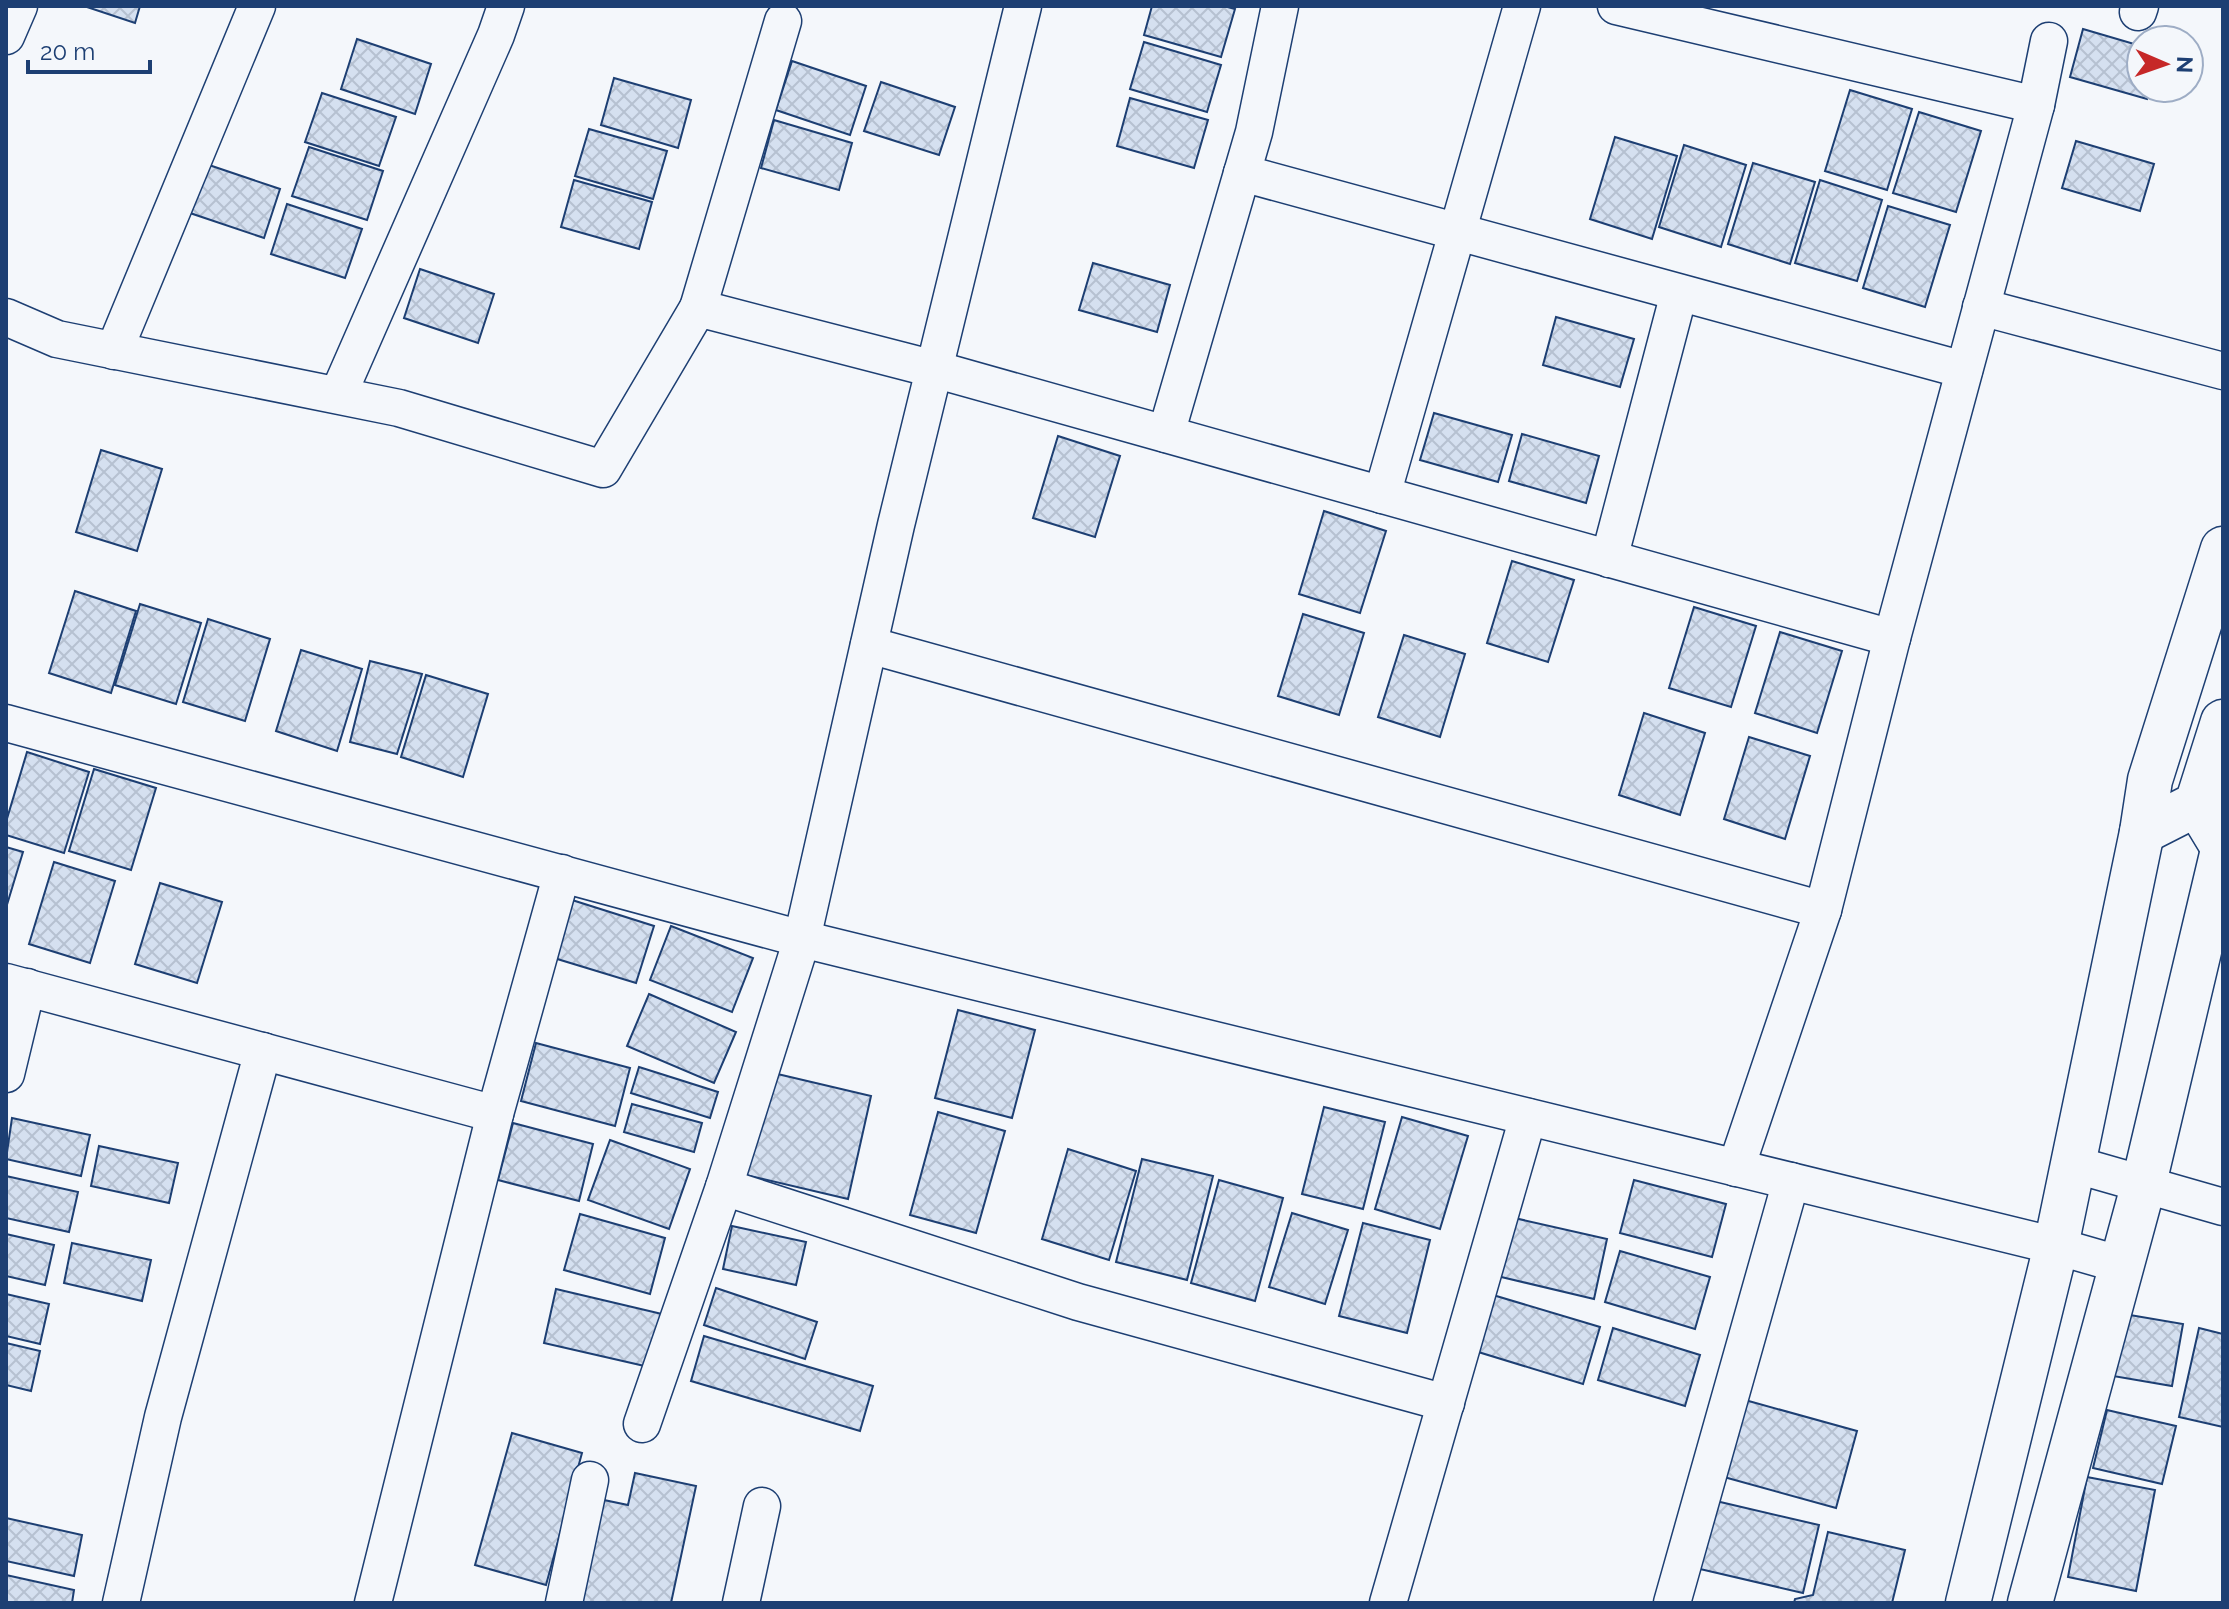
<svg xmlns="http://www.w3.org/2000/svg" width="2229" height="1609" viewBox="0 0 2229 1609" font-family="Raleway,sans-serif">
<defs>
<pattern id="building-cross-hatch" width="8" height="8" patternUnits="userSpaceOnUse" patternTransform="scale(2)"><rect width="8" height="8" fill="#d5e0f0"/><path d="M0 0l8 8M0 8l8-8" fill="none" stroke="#b6c1d1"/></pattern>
</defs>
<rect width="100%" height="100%" fill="#f4f7fb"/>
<g fill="url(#building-cross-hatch)" stroke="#1d3f73" stroke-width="2">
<polygon points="84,6 140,6 135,23"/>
<polygon points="1152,6 1224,6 1235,9 1221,57 1144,35"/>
<polygon points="2083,29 2141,46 2141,88 2150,88 2147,99 2070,77"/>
<polygon points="357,39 431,64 415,114 341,89"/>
<polygon points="1144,42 1221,65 1207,112 1130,89"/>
<polygon points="792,61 866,86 850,135 776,110"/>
<polygon points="614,78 691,100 678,148 601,125"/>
<polygon points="881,82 955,107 939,155 864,131"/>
<polygon points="1850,90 1912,109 1887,190 1825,171"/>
<polygon points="322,93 396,117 379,166 305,142"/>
<polygon points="1130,98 1208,120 1194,168 1117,146"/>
<polygon points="1919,112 1981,131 1956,212 1893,193"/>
<polygon points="774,120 852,143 839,190 761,168"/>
<polygon points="589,129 667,151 653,199 575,176"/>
<polygon points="1615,137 1677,156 1652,239 1590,219"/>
<polygon points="2076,141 2154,164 2140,211 2062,188"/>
<polygon points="1684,145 1746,165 1721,247 1659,227"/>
<polygon points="309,147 383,171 367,220 292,196"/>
<polygon points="1753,163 1815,182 1790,264 1728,244"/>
<polygon points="206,164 280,189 264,238 190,213"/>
<polygon points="574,180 652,202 639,249 561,227"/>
<polygon points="1820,180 1882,200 1857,281 1795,263"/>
<polygon points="287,204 362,229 345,278 271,254"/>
<polygon points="1888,206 1950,225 1925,307 1863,288"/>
<polygon points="1093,263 1170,285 1157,332 1079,310"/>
<polygon points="420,269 494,294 478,343 404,318"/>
<polygon points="1556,317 1634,339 1620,387 1543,365"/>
<polygon points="1434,413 1512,435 1498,482 1420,460"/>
<polygon points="1522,434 1599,456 1586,503 1509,481"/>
<polygon points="1058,436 1120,456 1095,537 1033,518"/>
<polygon points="101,450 162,469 137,551 76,532"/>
<polygon points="1324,511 1386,531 1360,613 1299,594"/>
<polygon points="1512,561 1574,580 1548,662 1487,643"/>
<polygon points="75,591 136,611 111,693 49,673"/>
<polygon points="140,604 201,623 176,704 115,685"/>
<polygon points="1694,607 1756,626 1731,707 1669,688"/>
<polygon points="1303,614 1364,633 1339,715 1278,696"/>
<polygon points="208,619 270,639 245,721 183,702"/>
<polygon points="1780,632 1842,651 1817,733 1755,713"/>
<polygon points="1404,635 1465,654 1440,737 1378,717"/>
<polygon points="301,650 362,669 337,751 276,731"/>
<polygon points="370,661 422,674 397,754 350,742"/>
<polygon points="426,675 488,694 463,777 401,757"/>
<polygon points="1644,713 1705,733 1680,815 1619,795"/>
<polygon points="1749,737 1810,756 1785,839 1724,819"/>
<polygon points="27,752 89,772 64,853 6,835 6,822"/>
<polygon points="94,769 156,788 131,870 69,851"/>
<polygon points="6,847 23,852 6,908"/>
<polygon points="54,862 115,881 90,963 29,944"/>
<polygon points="160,883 222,902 197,983 135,964"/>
<polygon points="572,900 654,926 636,983 554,958"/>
<polygon points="671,926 753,958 732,1012 650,980"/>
<polygon points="649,994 736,1032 714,1083 627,1046"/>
<polygon points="958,1010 1035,1030 1012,1118 935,1098"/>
<polygon points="536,1043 630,1068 615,1126 521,1101"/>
<polygon points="639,1067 718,1092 710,1118 631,1093"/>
<polygon points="769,1072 871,1096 848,1199 746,1175"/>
<polygon points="632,1104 702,1123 694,1152 624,1132"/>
<polygon points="1324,1107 1385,1122 1363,1209 1302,1194"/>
<polygon points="938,1112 1005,1131 976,1233 910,1215"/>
<polygon points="1402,1117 1468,1136 1440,1229 1375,1209"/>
<polygon points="12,1118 90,1135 81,1176 6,1159"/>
<polygon points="513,1123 593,1144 579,1201 498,1180"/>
<polygon points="610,1140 690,1169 669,1229 588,1200"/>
<polygon points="99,1146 178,1163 169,1203 91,1186"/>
<polygon points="1068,1149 1136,1171 1109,1260 1042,1239"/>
<polygon points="1142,1159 1213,1176 1187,1280 1116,1262"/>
<polygon points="6,1176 78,1192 69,1232 6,1218"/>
<polygon points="1219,1180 1283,1198 1255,1301 1191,1283"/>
<polygon points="1634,1180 1726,1204 1712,1257 1620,1233"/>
<polygon points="1292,1213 1348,1230 1325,1304 1269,1287"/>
<polygon points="580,1214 665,1238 650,1294 564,1270"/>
<polygon points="1510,1217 1607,1239 1594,1299 1497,1276"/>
<polygon points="1363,1223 1430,1240 1407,1333 1339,1316"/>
<polygon points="732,1226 806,1242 796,1285 723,1269"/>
<polygon points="6,1234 54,1245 45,1285 6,1276"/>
<polygon points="72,1243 151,1260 142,1301 64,1283"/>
<polygon points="1620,1251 1710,1277 1695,1329 1605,1302"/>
<polygon points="716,1288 817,1322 805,1359 704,1325"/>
<polygon points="556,1289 662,1314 649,1367 544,1343"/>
<polygon points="6,1294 49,1304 40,1344 6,1336"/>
<polygon points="1493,1295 1600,1327 1583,1384 1475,1351"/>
<polygon points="2124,1314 2183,1324 2172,1386 2113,1376"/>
<polygon points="1613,1328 1700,1355 1685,1406 1598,1380"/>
<polygon points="2199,1328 2223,1334 2223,1427 2179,1417"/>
<polygon points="704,1336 873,1386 860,1431 691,1381"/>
<polygon points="6,1343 40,1351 31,1391 6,1385"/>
<polygon points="1745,1400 1857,1431 1836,1508 1724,1477"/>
<polygon points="2107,1410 2176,1426 2162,1484 2093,1468"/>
<polygon points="512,1433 582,1453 546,1585 475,1565"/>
<polygon points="635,1473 696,1486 671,1603 577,1603 599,1499 628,1505"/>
<polygon points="2087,1477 2155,1490 2136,1591 2068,1577"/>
<polygon points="1716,1501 1819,1525 1803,1593 1700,1569"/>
<polygon points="6,1518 82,1535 74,1576 6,1561"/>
<polygon points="1828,1532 1905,1550 1892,1603 1794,1603 1795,1599 1813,1595"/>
<polygon points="6,1575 74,1590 72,1603 6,1603"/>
</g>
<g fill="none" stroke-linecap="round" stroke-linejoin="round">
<defs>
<g id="minor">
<polyline points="1023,6 896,525 802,939 724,1187 1078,1302 1446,1403"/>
<polyline points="1616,6 2036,105 1892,638 1823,910 1736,1168"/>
<polyline points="2138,12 2140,6"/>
<polyline points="6,36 19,6"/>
<polyline points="2036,105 2049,41"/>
<polyline points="1242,173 1964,370"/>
<polyline points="1981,307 2223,371"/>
<polyline points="698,308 783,21"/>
<polyline points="6,317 57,339 399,408 603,469 698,308 934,369 1892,638"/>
<polyline points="114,351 257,6"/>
<polyline points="338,395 496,35 506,6"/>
<polyline points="1166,434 1254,132 1280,6"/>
<polyline points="1382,495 1522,6"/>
<polyline points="1609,559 1679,293"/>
<polyline points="869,645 1823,910"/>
<polyline points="6,723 802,939 2056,1246 2122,1265"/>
<polyline points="6,982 495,1114"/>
<polyline points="6,1074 27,987"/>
<polyline points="2073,1164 2223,1207"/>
<polyline points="642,1424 724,1187"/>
<polyline points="121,1603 163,1417 263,1051"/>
<polyline points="373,1603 495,1114 562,873"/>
<polyline points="564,1603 590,1480"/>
<polyline points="741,1603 762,1506"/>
<polyline points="1388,1603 1528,1117"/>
<polyline points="1672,1603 1791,1181"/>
</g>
<g id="tertiary">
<polyline points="1968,1603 2056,1246 2142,832 2150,780 2223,549"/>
<polyline points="2030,1603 2144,1183 2223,850"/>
</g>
<g id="primary">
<polyline points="2197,804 2223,847"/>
<polyline points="2142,832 2197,804 2223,722"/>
</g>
</defs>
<use href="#minor" stroke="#1d3f73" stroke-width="39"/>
<use href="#tertiary" stroke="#1d3f73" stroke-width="47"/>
<use href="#primary" stroke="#1d3f73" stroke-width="47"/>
<use href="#minor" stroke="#f4f7fb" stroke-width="36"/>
<use href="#tertiary" stroke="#f4f7fb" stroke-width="44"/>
<use href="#primary" stroke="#f4f7fb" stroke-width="44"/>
</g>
<rect width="2229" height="1609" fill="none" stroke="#1d3f73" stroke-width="16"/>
<g transform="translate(2165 64) rotate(92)"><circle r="38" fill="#f4f7fb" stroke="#9eadc5" stroke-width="2"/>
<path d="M0-6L14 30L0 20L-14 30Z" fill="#c62828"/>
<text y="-12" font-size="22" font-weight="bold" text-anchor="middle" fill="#1d3f73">N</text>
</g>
<path d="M28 60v12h122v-12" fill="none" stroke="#1d3f73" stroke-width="4"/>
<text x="40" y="60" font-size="24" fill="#1d3f73" stroke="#f4f7fb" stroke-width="6" paint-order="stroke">20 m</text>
</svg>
